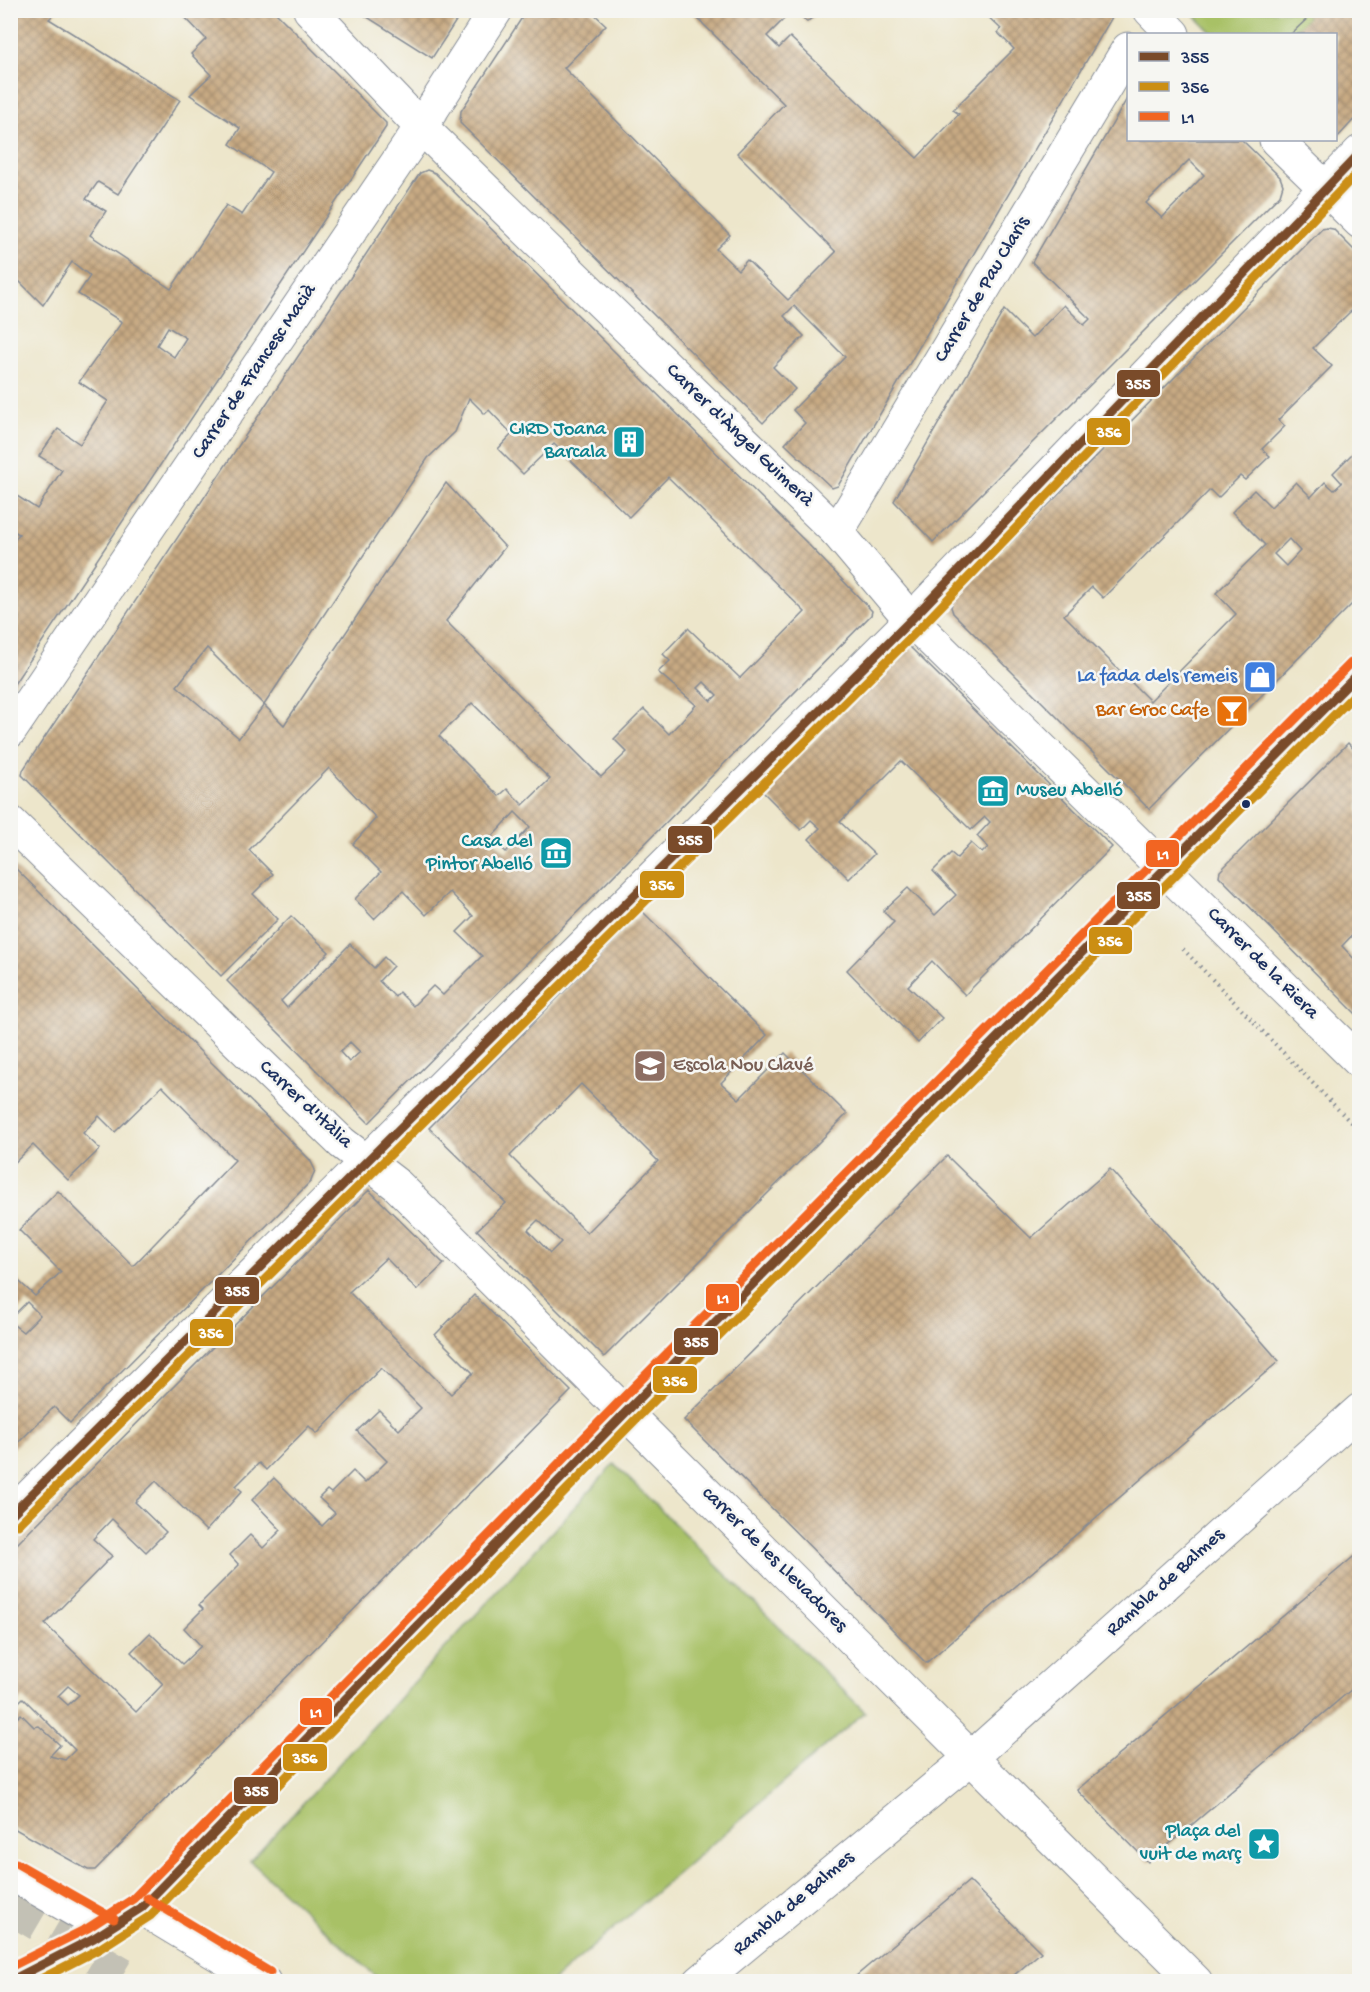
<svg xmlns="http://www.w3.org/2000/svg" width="1370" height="1992" viewBox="0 0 1370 1992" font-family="'Gochi Hand',sans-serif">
<defs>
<pattern id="building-cross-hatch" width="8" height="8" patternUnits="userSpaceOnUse" patternTransform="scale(1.5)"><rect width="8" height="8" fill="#c8aa83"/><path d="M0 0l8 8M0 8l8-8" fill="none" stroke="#a28b6e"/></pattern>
</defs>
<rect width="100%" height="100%" fill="#f6f6f2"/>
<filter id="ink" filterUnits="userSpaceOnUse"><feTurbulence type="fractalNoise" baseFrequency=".0167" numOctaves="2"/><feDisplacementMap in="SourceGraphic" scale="12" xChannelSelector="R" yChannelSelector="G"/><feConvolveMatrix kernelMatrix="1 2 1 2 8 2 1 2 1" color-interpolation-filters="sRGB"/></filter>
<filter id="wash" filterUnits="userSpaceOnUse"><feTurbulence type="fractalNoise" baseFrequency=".008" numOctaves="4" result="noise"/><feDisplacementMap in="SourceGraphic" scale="24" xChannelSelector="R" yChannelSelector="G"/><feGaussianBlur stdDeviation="1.35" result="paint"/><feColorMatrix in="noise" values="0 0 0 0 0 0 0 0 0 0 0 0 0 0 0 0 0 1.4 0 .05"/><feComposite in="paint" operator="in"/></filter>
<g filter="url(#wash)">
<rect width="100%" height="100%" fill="#ede6cb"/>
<g fill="#a8c166" stroke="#627862" stroke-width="1.5">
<polygon points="1190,11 1302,11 1309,17 1291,34 1213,34"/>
<polygon points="614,1464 865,1712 553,1981 381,1981 250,1861"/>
</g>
<g id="blocks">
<g fill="url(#building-cross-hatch)" fill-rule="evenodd">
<path d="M10 10H58L49 19 180 100 118 194 98 182 86 199 106 211 90 235 171 289 226 205 242 215 271 172 230 144 240 128 190 95 211 75 191 54 206 39 178 10H273L386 123V127L10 690V546L19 534 10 529V499L14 494 37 509 62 470 39 456 58 429 80 444 108 401 79 382 122 322 78 294 90 276 72 262 43 305 10 272ZM168 327 186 338 174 357 157 345Z"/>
<polygon points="366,10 463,10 432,58 364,15"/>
<polygon points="527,10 590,10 606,25 564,68 730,235 716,249 738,270 747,260 788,300 836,252 737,153 784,104 689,10 793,10 767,36 779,48 790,37 917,158 959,114 953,110 1014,49 998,33 1001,29 981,10 1115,12 838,486 832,488 785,444 805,423 793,410 845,357 794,306 784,316 804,336 773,367 795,389 763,423 460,123 461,111"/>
<polygon points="795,10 821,10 807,22"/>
<polygon points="1302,10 1359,10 1359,114 1336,139 1336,34 1291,34 1309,17"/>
<path d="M1128 97V140H1242L1280 177 1283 185 1280 195 933 542 894 501 1004 310 1032 338 1064 305 1084 325 1090 319 1032 262ZM1189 160 1204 175 1162 218 1146 203Z"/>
<path d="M427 170 435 173 807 543 872 611 871 615 369 1123 227 981 291 916 329 952 281 1001 287 1008 350 944 374 968 384 957 393 966 379 981 395 997 399 992 413 1006 433 986 443 995 482 956 457 932 473 916 450 892 426 915 403 891 374 919 355 899 381 872 353 844 376 818 329 768 249 850 273 874 253 894 278 919 221 976 22 775 23 770 420 173ZM469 398 485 414 489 410 512 434 498 449 523 474 554 444 629 517 668 477 805 612 740 678 688 628 663 654 670 661 658 672 696 705 669 734 644 709 614 739 627 752 601 777 446 621 505 547 446 483 284 725 264 705 239 738 177 686 207 648 264 705 428 458 455 432ZM704 682 717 695 711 701 698 688ZM472 703 550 779 523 805 507 789 499 796 439 736ZM515 812 530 827 506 852 491 838ZM350 1042 360 1052 349 1062 340 1052Z"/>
<path d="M1327 228 1333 229 1359 255V320L1351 311 1313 348 1332 366 1278 420 1285 426 1262 449 1270 456 1245 480 1240 476 1218 498 1210 490 1103 598 1092 587 1064 615 1150 701 1236 614 1216 593 1265 545 1232 512 1254 490 1271 507 1296 482 1311 497 1325 482 1334 490 1342 483 1333 473 1359 447V597L1149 809 953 613 951 607 953 601 1280 271 1322 229ZM1289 539 1300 551 1286 566 1274 554Z"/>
<polygon points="909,646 1112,847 965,995 932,961 908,986 942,1018 918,1043 847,970 894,922 883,911 908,888 935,915 956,895 933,871 951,853 957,858 971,843 982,853 988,847 977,836 990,822 985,817 971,830 901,761 840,822 874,854 849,879 809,839 820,828 811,820 801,830 763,792"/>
<polygon points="1348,743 1359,755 1359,928 1342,946 1359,964 1359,1017 1219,876 1220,871"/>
<polygon points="10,863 310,1160 315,1170 311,1181 70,1423 54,1407 10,1451 10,1322 23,1332 40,1315 27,1302 10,1319 10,1273 35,1296 61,1272 19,1230 58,1191 133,1266 235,1160 162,1086 115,1132 99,1116 83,1133 100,1149 68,1180 33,1145 10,1167"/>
<path d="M643 912 767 1035 721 1083 739 1099 785 1053 847 1114 604 1357 477 1230 506 1203 429 1128ZM581 1084 658 1161 587 1233 510 1156ZM538 1220 561 1242 550 1253 528 1230Z"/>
<polygon points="947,1156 1031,1238 1110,1169 1279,1361 926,1663 684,1420"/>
<path d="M369 1190 444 1264 417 1290 386 1258 349 1292 451 1394 473 1373 435 1335 474 1295 571 1391 95 1870H88L10 1826V1711L17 1718 21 1714 34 1727 39 1726 60 1745 50 1756 65 1760 75 1750 23 1698 10 1710V1551ZM381 1368 421 1408 399 1430 379 1410 357 1431 387 1461 365 1483 353 1471 331 1493 327 1490 319 1498 335 1513 322 1526 274 1478 252 1500 281 1530 263 1548 250 1535 230 1555 239 1565 199 1605 203 1609 184 1628 201 1646 182 1664 150 1633 131 1652 163 1684 136 1712 45 1624 112 1556 93 1539 112 1519 146 1552 166 1532 135 1502 156 1481 206 1531 242 1491 236 1486 259 1463 266 1470 309 1426 317 1434ZM68 1686 79 1695 68 1705 58 1696Z"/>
<polygon points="1359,1552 1359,1683 1148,1862 1077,1790"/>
<polygon points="969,1881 1041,1952 1006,1982 849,1982"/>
</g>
</g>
</g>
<g filter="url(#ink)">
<use href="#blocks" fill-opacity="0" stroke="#848a94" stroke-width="1.5"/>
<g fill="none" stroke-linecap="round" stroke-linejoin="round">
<polyline stroke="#c3c1b5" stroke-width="33" stroke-dasharray="33 16" stroke-linecap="butt" points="10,1908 136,1982"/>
<defs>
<g id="minor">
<polyline points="310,10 421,127 837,532 911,620 1360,1062"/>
<polyline points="1150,10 1173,34"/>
<polyline points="1276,140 1360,222"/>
<polyline points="837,532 1128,49"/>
<polyline points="10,731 413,139 496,10"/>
<polyline points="10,822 342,1143 397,1185 1196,1982"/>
<polyline points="10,1516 911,620 1360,152"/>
<polyline points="10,1873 108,1929"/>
<polyline points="141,1908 264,1982"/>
<polyline points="10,1981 94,1938 141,1908 626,1412 1360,671"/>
<polyline points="700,1982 972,1757 1360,1410"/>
</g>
</defs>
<use href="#minor" stroke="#848a94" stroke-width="35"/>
<polyline stroke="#848a94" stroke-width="4" stroke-dasharray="1.5 4.5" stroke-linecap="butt" points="1183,949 1360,1132"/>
<use href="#minor" stroke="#fff" stroke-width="33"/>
<defs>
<g id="bus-1">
<polyline points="10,1516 911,620 1360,153"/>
<polyline points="10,1981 94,1938 141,1908 626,1412 1360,672"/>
</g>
<g id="bus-2">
<polyline points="18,1525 919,629 1360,170"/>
<polyline points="35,1982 99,1949 150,1916 635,1420 1360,689"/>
</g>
<g id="bus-3">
<polyline points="16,1863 114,1919"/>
<polyline points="147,1898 270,1972"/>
<polyline points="10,1967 88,1928 133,1899 617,1404 1351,663"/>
</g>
</defs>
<use href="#bus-1" stroke="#f6f6f2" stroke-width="14"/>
<use href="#bus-2" stroke="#f6f6f2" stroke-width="14"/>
<use href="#bus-3" stroke="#f6f6f2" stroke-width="14"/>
<use href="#bus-1" stroke="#7a4b2a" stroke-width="9"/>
<use href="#bus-2" stroke="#cb8e13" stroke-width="9"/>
<use href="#bus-3" stroke="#f26522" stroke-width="9"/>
</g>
</g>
<defs>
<symbol id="building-square" viewBox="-11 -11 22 22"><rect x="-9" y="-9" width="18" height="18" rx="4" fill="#0f9aa8" stroke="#f6f6f2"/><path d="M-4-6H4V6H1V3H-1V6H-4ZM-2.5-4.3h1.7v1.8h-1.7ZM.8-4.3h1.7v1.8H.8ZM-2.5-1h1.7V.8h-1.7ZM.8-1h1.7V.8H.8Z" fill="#fff"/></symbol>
<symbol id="shop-square" viewBox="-11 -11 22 22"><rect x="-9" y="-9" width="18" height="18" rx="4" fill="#3f7fe0" stroke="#f6f6f2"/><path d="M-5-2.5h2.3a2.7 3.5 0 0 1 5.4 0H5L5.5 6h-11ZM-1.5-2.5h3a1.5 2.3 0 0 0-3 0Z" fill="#fff"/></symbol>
<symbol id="bar-square" viewBox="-11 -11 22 22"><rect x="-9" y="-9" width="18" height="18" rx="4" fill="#e8710a" stroke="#f6f6f2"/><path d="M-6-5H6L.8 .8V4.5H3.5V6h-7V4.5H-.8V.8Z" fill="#fff"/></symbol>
<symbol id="museum-square" viewBox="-11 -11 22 22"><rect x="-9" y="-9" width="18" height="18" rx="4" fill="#0f9aa8" stroke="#f6f6f2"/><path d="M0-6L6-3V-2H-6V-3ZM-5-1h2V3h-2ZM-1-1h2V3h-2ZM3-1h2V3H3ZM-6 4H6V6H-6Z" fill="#fff"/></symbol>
<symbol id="school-square" viewBox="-11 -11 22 22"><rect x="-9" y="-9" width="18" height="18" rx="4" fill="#8d6e63" stroke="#f6f6f2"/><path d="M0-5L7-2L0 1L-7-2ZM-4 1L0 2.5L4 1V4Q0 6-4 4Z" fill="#fff"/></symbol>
<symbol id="sight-square" viewBox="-11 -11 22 22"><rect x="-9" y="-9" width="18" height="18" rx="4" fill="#0f9aa8" stroke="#f6f6f2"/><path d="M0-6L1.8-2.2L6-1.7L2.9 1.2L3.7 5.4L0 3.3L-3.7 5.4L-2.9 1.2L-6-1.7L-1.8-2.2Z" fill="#fff"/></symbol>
</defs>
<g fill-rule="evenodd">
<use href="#building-square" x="610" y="423" width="38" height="38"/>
<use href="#shop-square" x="1241" y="658" width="38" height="38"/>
<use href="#bar-square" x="1213" y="692" width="38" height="38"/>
<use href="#museum-square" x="974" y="772" width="38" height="38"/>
<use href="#museum-square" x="537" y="834" width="38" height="38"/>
<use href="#school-square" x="631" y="1047" width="38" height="38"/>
<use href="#sight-square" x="1245" y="1825" width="38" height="38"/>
</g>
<circle fill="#1b2f5e" stroke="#f6f6f2" stroke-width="2" cx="1246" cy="804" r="5"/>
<g text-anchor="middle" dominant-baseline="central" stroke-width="5" stroke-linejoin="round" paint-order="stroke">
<g font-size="20" fill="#1b2f5e" stroke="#f6f6f2">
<text transform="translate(983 290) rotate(-59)">Carrer de Pau Claris</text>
<text transform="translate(255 372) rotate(-56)">Carrer de Francesc Macià</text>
<text transform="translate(739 436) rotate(44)">Carrer d'Àngel Guimerà</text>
<text transform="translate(1262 964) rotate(45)">Carrer de la Riera</text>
<text transform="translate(305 1105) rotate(43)">Carrer d'Itàlia</text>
<text transform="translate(774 1560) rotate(45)">carrer de les Llevadores</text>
<text transform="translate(1166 1583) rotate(-42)">Rambla de Balmes</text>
<text transform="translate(794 1904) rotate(-40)">Rambla de Balmes</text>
</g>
<g font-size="20" fill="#0d838f" stroke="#f6f6f2" text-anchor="end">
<text x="606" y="430">CIRD Joana<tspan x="606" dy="23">Barcala</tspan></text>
<text x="1016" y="791" text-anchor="start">Museu Abelló</text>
<text x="533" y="842">Casa del<tspan x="533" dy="23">Pintor Abelló</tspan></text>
<text x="1241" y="1832">Plaça del<tspan x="1241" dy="23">vuit de març</tspan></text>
</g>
<g font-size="20" fill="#366cbe" stroke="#f6f6f2" text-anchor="end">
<text x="1237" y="677">La fada dels remeis</text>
</g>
<g font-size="20" fill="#c56008" stroke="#f6f6f2" text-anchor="end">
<text x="1209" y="711">Bar Groc Cafe</text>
</g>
<g font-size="20" fill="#785e54" stroke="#f6f6f2" text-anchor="start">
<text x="673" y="1066">Escola Nou Clavé</text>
</g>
</g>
<g stroke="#f6f6f2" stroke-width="2">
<rect x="1116" y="369" width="45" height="29" rx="6" fill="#7a4b2a"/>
<rect x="1086" y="417" width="45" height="29" rx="6" fill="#cb8e13"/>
<rect x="667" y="825" width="46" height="29" rx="6" fill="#7a4b2a"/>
<rect x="1145" y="839" width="35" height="29" rx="6" fill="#f26522"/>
<rect x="639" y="870" width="46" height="29" rx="6" fill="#cb8e13"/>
<rect x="1116" y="881" width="45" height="29" rx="6" fill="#7a4b2a"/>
<rect x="1088" y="926" width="45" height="29" rx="6" fill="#cb8e13"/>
<rect x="214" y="1276" width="46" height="29" rx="6" fill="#7a4b2a"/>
<rect x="705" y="1283" width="35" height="29" rx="6" fill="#f26522"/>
<rect x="189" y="1318" width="45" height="29" rx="6" fill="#cb8e13"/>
<rect x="673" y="1327" width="46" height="29" rx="6" fill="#7a4b2a"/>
<rect x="652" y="1365" width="46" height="29" rx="6" fill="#cb8e13"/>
<rect x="299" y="1697" width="34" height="29" rx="6" fill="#f26522"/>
<rect x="282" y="1743" width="46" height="29" rx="6" fill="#cb8e13"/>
<rect x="233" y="1776" width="46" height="29" rx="6" fill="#7a4b2a"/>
</g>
<g font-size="16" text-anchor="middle" font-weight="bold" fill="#fff">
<text x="1138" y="389">355</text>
<text x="1109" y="437">356</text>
<text x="690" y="845">355</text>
<text x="1163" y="859">L1</text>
<text x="662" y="890">356</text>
<text x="1139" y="901">355</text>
<text x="1110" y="946">356</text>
<text x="237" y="1296">355</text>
<text x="723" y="1303">L1</text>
<text x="211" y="1338">356</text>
<text x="696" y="1347">355</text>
<text x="675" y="1386">356</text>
<text x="316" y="1717">L1</text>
<text x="305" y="1763">356</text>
<text x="256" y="1796">355</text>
</g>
<rect width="1370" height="1992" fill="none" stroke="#f6f6f2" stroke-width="36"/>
<rect x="1127" y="33" width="210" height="108" fill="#f6f6f2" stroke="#9ea6b7" stroke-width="1.5"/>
<rect x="1139" y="52" width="30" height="9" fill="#7a4b2a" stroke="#9ea6b7" stroke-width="1.5"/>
<text x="1181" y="63" font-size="18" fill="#1b2f5e">355</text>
<rect x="1139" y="82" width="30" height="9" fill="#cb8e13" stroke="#9ea6b7" stroke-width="1.5"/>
<text x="1181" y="93" font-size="18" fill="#1b2f5e">356</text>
<rect x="1139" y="112" width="30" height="9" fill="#f26522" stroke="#9ea6b7" stroke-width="1.5"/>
<text x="1181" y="123" font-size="18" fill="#1b2f5e">L1</text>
</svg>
